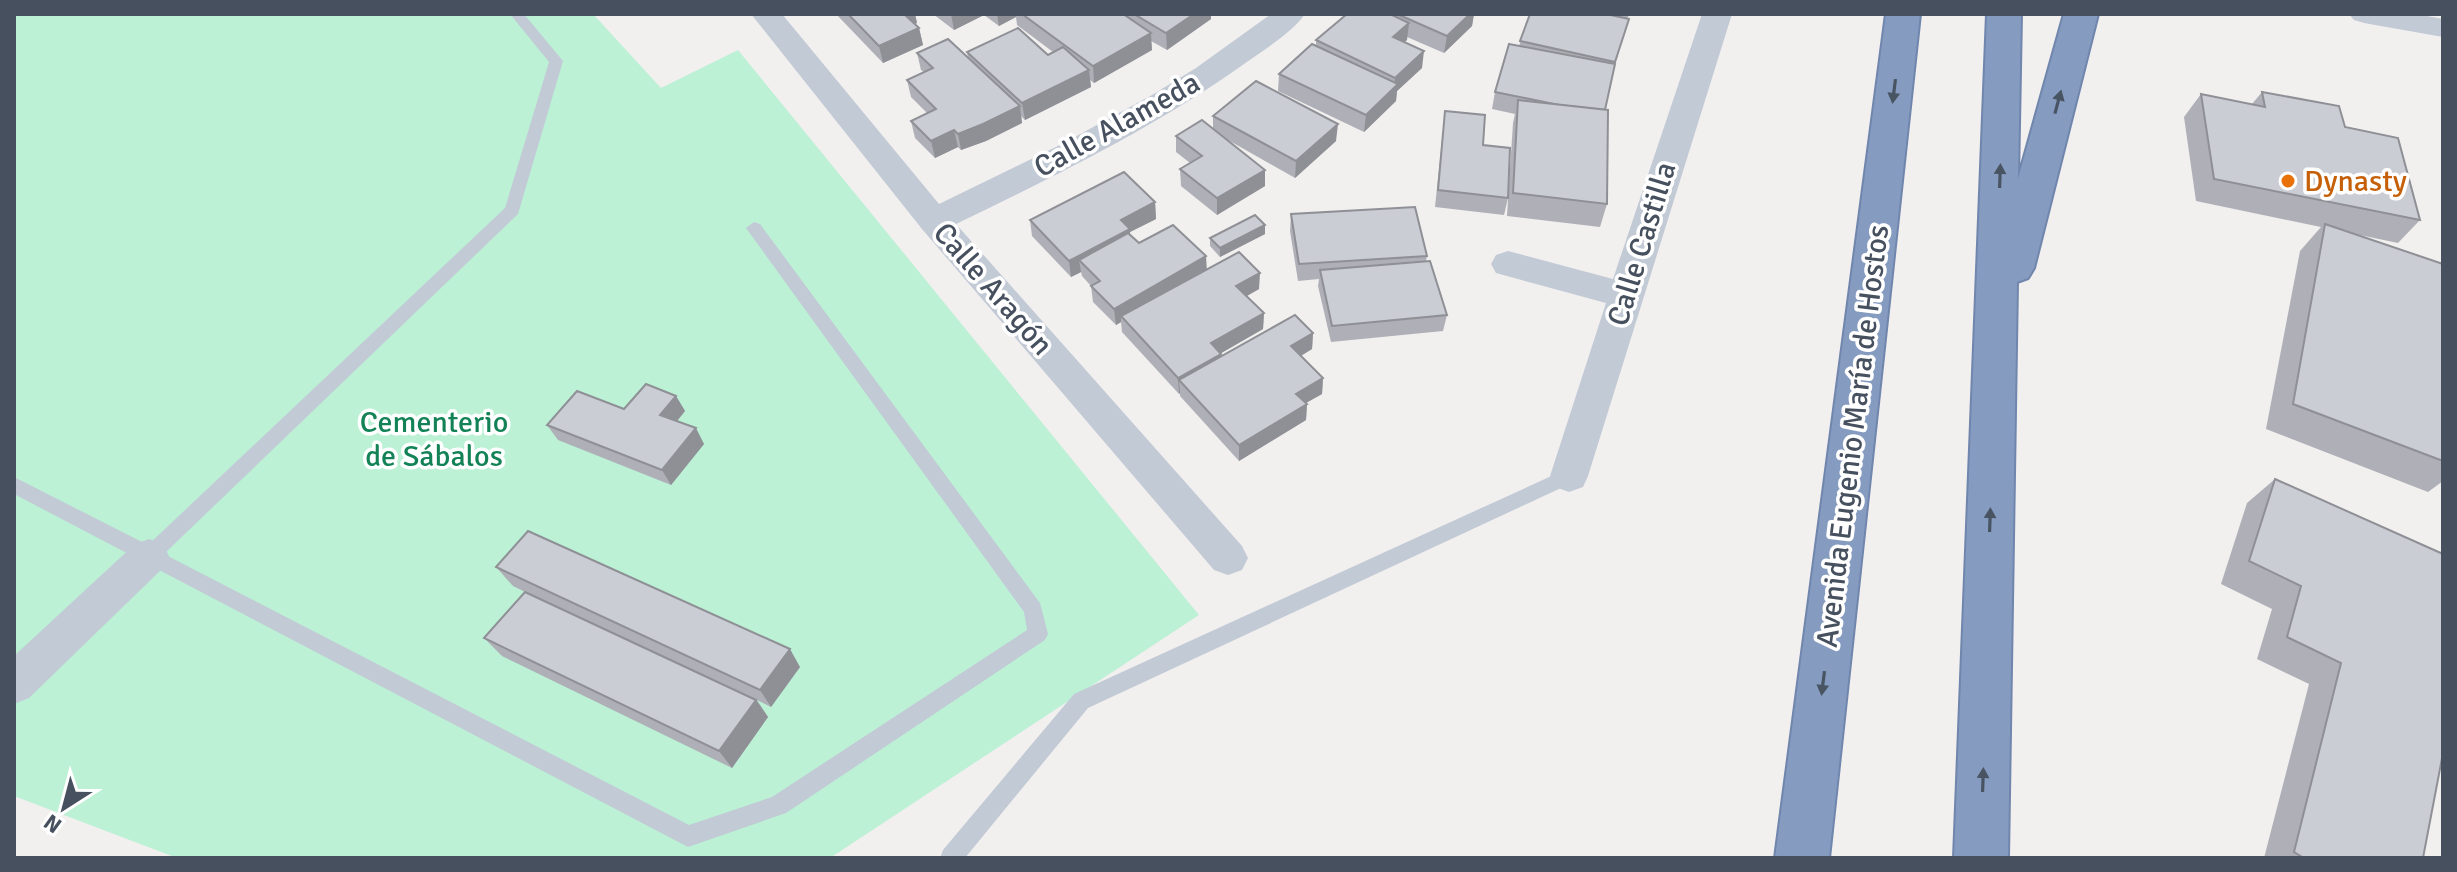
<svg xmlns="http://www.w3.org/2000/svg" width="2457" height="872" viewBox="0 0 2457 872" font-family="Signika,sans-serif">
<rect width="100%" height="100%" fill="#f2efef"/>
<polygon fill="#bcf1d6" points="14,14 593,14 661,88 738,50 1199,615 830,858 177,858 14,796"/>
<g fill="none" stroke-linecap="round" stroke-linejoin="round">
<defs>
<g id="highway">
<polygon points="1886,14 1920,14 1829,858 1775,858"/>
<polygon points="1987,14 2021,14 2018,179 2064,14 2098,14 2034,268 2028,278 2017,282 2008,858 1954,858"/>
</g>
</defs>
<use href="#highway" stroke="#7086ac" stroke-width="4"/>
<g fill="#c2cad5" fill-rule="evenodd">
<polygon points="510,14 524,14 563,61 518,214 164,554 689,825 772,797 1027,630 1024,612 746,228 754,222 760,224 1040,603 1048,634 1045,640 786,813 688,847 14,494 14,477 148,545 505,208 549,62"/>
<polygon points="1569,468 1576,471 1578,476 1576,481 1088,708 965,858 940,858 943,850 1074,694"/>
</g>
<g fill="#c2cad5" fill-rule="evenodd">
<path d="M751 14H782L939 204 1062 144 1152 95 1196 68 1271 14H1305C1291 34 1263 50 1244 64 1154 128 1055 176 956 224L1242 546 1248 558 1242 570 1228 575 1214 570 922 229Z"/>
<polygon points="1702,14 1732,14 1588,476 1583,487 1569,492 1555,487 1550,476 1606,303 1496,273 1491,264 1496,255 1508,251 1613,279"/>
<polygon points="2349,14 2416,14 2443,19 2443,37 2364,23 2354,20"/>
<polygon points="149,539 163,544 169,556 163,568 29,698 14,704 14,656 135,544"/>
</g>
<use href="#highway" fill="#859bc0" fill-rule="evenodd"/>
</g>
<g fill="#afb0b7">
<polygon points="836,14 915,14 917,23 915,24 919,28 923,45 883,63"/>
<polygon points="933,14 1211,14 1211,19 1167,50 1151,41 1152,50 1094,83 1090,80 1091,87 1025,120 1021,116 1022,123 986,141 961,150 958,147 935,158 915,138 911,121 927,113 911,97 907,80 924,72 921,70 917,53 968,58 967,52 1048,55 1053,52 1017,25 1016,17 999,26 984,15 954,30"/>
<polygon points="1347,14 1474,14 1472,26 1444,53 1407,37 1407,40 1404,42 1422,68 1397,91 1396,101 1364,132 1278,91 1279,74 1316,46 1316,40"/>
<polygon points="1530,14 1629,14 1613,71 1605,110 1607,204 1600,227 1507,216 1513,123 1515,114 1492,109 1495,92 1519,46"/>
<polygon points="2262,92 2345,127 2420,220 2398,243 2355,234 2443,264 2443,481 2428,492 2266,429 2300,251 2321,227 2196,201 2184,117 2201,94 2252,104"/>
<polygon points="1445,111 1483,145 1508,198 1504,215 1435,207"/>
<polygon points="1213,116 1336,141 1295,178 1228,140 1265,186 1217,215 1181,186 1180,169 1190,163 1176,152 1176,136 1213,129"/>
<polygon points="1155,202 1156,219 1130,232 1130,235 1139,243 1259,289 1247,296 1264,313 1263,329 1221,353 1221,356 1313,333 1312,349 1301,356 1323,378 1322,394 1306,403 1307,404 1306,420 1239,461 1180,396 1180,393 1179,394 1122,332 1121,322 1116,325 1093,302 1091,286 1082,276 1081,272 1071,277 1032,236 1030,220"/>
<polygon points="1291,214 1427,256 1426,261 1447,315 1443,331 1331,342 1318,286 1319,279 1298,281 1290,231"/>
<polygon points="1265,225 1265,234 1220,257 1210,246 1210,238"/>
<polygon points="676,396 685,411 677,421 704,444 671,485 558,440 547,425 624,409"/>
<polygon points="2275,479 2423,858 2264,858 2309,684 2257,659 2272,609 2221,584 2247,503"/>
<polygon points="496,567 800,667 771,707 757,700 768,717 732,768 502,656 484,638 525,592 513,586"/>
</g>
<g fill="#8e9095">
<polygon points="902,14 915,14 917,23 906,28"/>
<polygon points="951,14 984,14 984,15 954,30"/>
<polygon points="997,14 1015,14 1016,17 999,26"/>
<polygon points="1194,14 1211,14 1211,19 1167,50 1166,33"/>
<polygon points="1470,14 1474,14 1472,26 1444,53 1447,36"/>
<polygon points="1409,23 1407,40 1391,54 1393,37"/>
<polygon points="919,28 923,45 883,63 879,46"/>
<polygon points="1151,33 1152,50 1094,83 1093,66"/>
<polygon points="1424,51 1422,68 1397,91 1396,101 1364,132 1366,115 1394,88 1395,78"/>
<polygon points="1089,70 1091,87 1025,120 1022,103"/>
<polygon points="1020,106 1022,123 986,141 961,150 958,134"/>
<polygon points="1338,124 1336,141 1295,178 1296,161"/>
<polygon points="954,130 958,147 935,158 931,141"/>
<polygon points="1265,170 1265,186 1217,215 1217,198"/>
<polygon points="1155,202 1156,219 1130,232 1131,245 1079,260 1081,272 1071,277 1069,261 1121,220"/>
<polygon points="1265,225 1265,234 1220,257 1220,248"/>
<polygon points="1206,256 1207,272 1121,316 1121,322 1116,325 1114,309"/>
<polygon points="1260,273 1259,289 1236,302 1236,286"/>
<polygon points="1264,313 1263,329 1211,359 1211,343"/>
<polygon points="1313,333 1312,349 1290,362 1291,346"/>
<polygon points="1221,354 1221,370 1179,380 1180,393 1179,394 1178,378"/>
<polygon points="1323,378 1322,394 1295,409 1296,394"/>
<polygon points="676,396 685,411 669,431 660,415"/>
<polygon points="1307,404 1306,420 1239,461 1239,445"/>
<polygon points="696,428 704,444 671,485 662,470"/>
<polygon points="790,649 800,667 771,707 760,690"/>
<polygon points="756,700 768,717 732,768 719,751"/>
</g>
<g fill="#cbcdd5" stroke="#8e9095" stroke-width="2">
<polygon points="848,14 904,14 919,28 879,46"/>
<polygon points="1022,14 1123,14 1151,33 1093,66"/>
<polygon points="1134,14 1194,14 1166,33"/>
<polygon points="1347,14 1390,14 1409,23 1393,37 1424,51 1395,78 1316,40"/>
<polygon points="1397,14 1470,14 1447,36"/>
<polygon points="1530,14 1606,14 1629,19 1615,62 1520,41"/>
<polygon points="1018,28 1048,55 1063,47 1089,70 1022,103 967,52"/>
<polygon points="948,39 1020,106 983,124 958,134 954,130 931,141 911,121 936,109 907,80 933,68 917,53"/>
<polygon points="1312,44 1398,84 1366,115 1279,74"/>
<polygon points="1509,44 1615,64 1605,110 1559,105 1495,92"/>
<polygon points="1256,81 1338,124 1296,161 1213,116"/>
<polygon points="2262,92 2339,106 2345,127 2398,138 2420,220 2214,179 2201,94 2265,107"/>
<polygon points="1518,100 1608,110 1607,204 1513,193"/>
<polygon points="1445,111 1485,115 1483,145 1510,148 1508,198 1438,190"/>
<polygon points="1202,120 1265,170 1217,198 1180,169 1202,156 1176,136"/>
<polygon points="1124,172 1155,202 1121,220 1130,229 1069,261 1030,220"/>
<polygon points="1415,207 1427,256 1299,264 1291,214"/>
<polygon points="1255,215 1265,225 1220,248 1210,238"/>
<polygon points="2325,224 2443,264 2443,461 2293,404"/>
<polygon points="1173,225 1206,256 1114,309 1091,286 1100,281 1079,260 1128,233 1139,243"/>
<polygon points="1239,252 1260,273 1236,286 1264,313 1211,343 1221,354 1178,378 1121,316"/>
<polygon points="1430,261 1447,315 1332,326 1320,270"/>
<polygon points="1295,315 1313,333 1291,346 1323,378 1296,394 1307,404 1239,445 1179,380"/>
<polygon points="646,384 676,396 660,415 696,428 662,470 547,425 577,391 624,409"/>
<polygon points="2275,479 2443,554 2443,753 2423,858 2304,858 2294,852 2341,663 2287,637 2301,586 2249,561"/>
<polygon points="528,531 790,649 760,690 496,567"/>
<polygon points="525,592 756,700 719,751 484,638"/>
</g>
<defs><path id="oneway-solid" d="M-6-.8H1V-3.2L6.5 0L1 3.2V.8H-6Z" transform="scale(2)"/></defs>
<g fill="#495463">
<use href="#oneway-solid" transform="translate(1894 91) rotate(97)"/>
<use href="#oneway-solid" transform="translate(2058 102) rotate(-75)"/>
<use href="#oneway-solid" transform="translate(2000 176) rotate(-88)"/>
<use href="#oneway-solid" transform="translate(1990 520) rotate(-88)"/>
<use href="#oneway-solid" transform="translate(1823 683) rotate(97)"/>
<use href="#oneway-solid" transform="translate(1983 780) rotate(-88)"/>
</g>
<circle fill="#e8710a" stroke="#fff" stroke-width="3" cx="2288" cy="181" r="8"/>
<g text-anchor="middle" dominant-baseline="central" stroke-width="7" stroke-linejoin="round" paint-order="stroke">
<g font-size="30" fill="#46505e" stroke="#fff">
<text transform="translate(1117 125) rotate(-29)">Calle Alameda</text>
<text transform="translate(1642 244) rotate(-73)">Calle Castilla</text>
<text transform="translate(993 289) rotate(49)">Calle Aragón</text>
<text transform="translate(1853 436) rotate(-83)">Avenida Eugenio María de Hostos</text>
</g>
<g font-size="30" fill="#c56008" stroke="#fff" text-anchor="start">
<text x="2304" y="181">Dynasty</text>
</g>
<g font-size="30" fill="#138357" stroke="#fff">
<text x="434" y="422">Cementerio<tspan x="434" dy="34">de Sábalos</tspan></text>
</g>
</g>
<rect width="2457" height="872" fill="none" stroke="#46505e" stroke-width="32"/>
<g transform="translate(64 808) rotate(216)" stroke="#ffffff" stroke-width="6" paint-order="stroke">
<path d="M0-6L14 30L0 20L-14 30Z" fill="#46505e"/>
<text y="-12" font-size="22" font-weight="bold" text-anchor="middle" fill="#46505e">N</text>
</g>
</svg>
